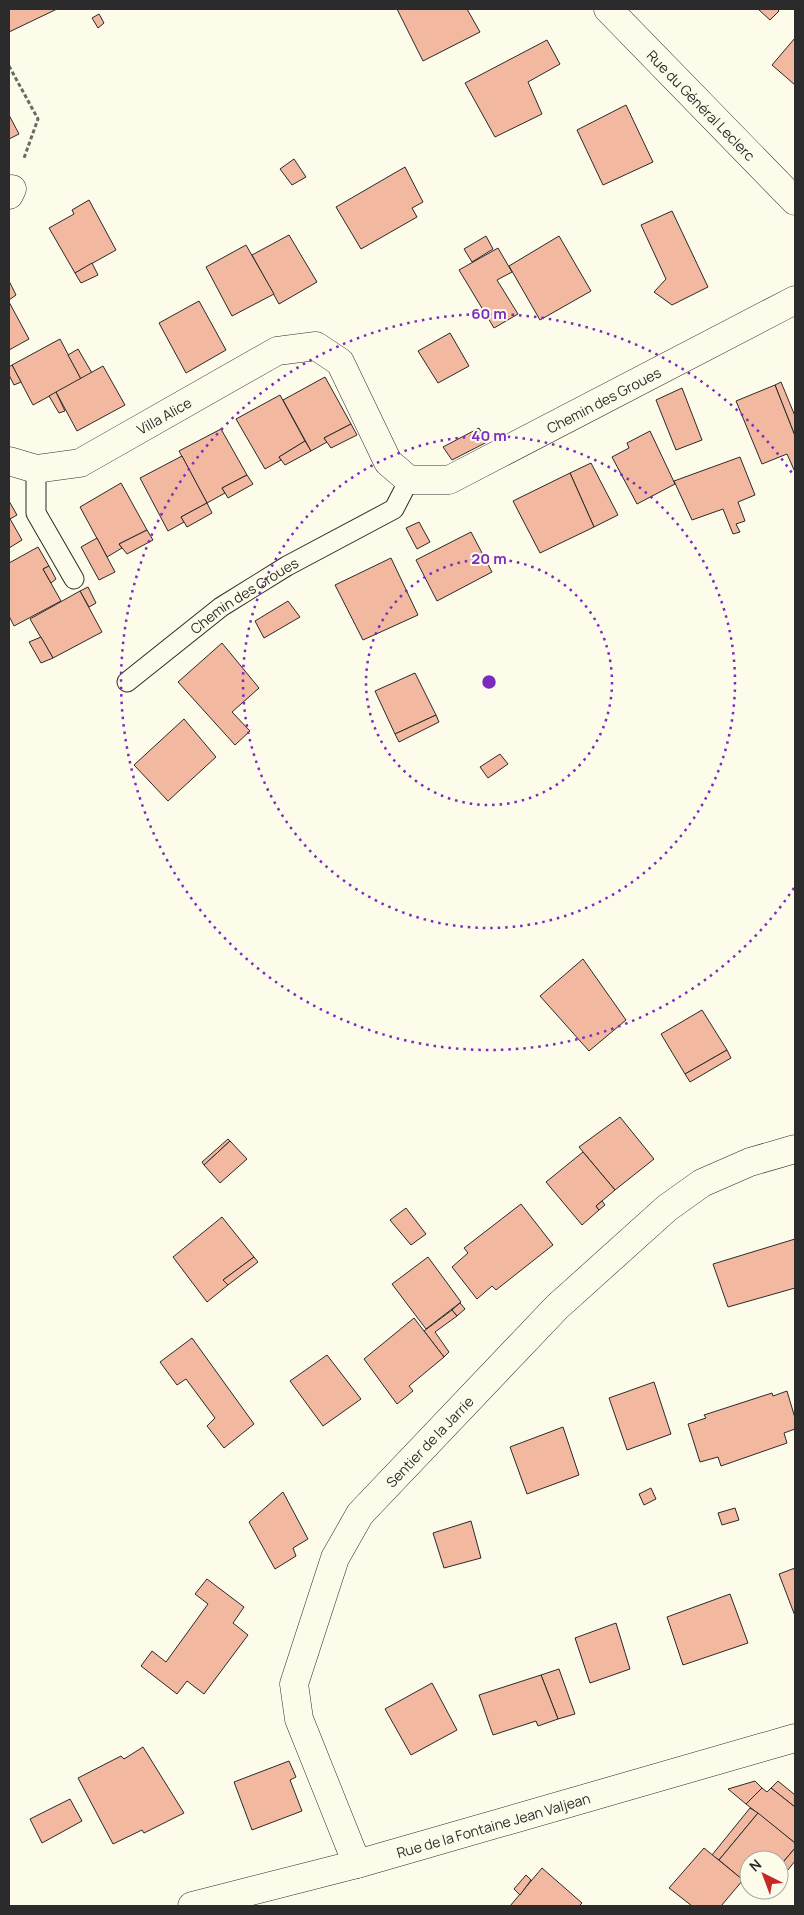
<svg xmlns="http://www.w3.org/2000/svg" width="804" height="1915" viewBox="0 0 804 1915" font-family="Manrope,sans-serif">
<rect width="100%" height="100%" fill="#fdfbea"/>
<g fill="#f2b8a0" stroke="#2b2b2b">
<polygon points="9,9 57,9 9,32"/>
<polygon points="397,9 467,9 480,32 423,61"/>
<polygon points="758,9 777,9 779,11 770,20"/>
<polygon points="99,14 104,23 98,28 92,18"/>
<polygon points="795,38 795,85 772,65"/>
<polygon points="547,40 560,64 528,82 542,114 495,137 465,83"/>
<polygon points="626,105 653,162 603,185 577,130"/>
<polygon points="9,115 19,134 9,139"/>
<polygon points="294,159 306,177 292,185 280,169"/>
<polygon points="405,167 423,202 412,208 417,217 361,249 336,207"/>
<polygon points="89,200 116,250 75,273 49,228 74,214 72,210"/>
<polygon points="672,211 708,287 672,305 654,292 666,279 641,225"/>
<polygon points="289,235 317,282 279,304 252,255"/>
<polygon points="486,236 493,249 472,262 464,249"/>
<polygon points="559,236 591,291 540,320 509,266"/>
<polygon points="246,245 274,294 232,316 206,267"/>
<polygon points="498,248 512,272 497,280 518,314 494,328 459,270"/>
<polygon points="92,263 98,275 81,283 75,273"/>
<polygon points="9,281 16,295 9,300"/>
<polygon points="199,301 226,350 186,373 159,323"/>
<polygon points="9,302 29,339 9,350"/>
<polygon points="450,333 469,366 438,383 418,351"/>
<polygon points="60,339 81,379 33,405 12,365"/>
<polygon points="78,349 92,373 81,379 68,355"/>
<polygon points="12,365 21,382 14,385 9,375 9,367"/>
<polygon points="103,366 125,405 77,431 56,392"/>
<polygon points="325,377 351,424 324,438 327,442 311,451 283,400"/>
<polygon points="781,382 795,416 795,436 775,385"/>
<polygon points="775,385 795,436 795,472 787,454 762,464 736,401"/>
<polygon points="682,388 702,440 676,450 656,400"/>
<polygon points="56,392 65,411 59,413 49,396"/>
<polygon points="280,395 305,441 279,457 281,460 265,469 236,419"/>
<polygon points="351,424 357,435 331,448 324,438"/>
<polygon points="479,428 487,442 452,460 443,447"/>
<polygon points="221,429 247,475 222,488 225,493 207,503 179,451"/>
<polygon points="650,431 675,484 637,504 612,457 629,448 627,443"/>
<polygon points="305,441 311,451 285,465 279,457"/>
<polygon points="182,456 207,503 181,517 184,522 168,531 140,478"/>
<polygon points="740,457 755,495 738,502 745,521 736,524 740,532 733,534 723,509 692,520 674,481"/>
<polygon points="591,463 618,515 594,527 570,473"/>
<polygon points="570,473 594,527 540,553 513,501"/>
<polygon points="247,475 253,484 228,498 222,488"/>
<polygon points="121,483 147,530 119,544 122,548 107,557 80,507"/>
<polygon points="9,501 17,515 10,519 9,517"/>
<polygon points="207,503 212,513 187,527 181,517"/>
<polygon points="9,517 22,540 9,548"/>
<polygon points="419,522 430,542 417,549 406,528"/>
<polygon points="147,530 153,540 127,554 119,544"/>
<polygon points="471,532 492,572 437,601 416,560"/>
<polygon points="97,538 115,572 99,580 81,547"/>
<polygon points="38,547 49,566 43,569 61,601 14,626 9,616 9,563"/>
<polygon points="391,558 418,615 363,640 335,585"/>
<polygon points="49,566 56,579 51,583 43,569"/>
<polygon points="88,587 96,603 89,607 80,591"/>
<polygon points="80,591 102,632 53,658 30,619"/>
<polygon points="288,601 300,617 264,638 255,621"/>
<polygon points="41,637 53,658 41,663 29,642"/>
<polygon points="222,643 259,688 232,712 250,731 235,745 178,682"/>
<polygon points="415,673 436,715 395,734 375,691"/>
<polygon points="436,715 439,722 399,742 395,734"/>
<polygon points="184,719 216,757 168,801 134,765"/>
<polygon points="500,754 508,764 488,778 480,767"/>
<polygon points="583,959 626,1020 589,1051 540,996"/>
<polygon points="702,1010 727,1050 685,1074 661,1034"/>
<polygon points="727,1050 731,1058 690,1082 685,1074"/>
<polygon points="620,1117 654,1159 615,1190 579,1147"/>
<polygon points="228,1139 230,1141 204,1165 202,1162"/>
<polygon points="230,1141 247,1159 220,1183 204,1165"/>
<polygon points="583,1152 615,1190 596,1206 599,1210 582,1225 546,1182"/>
<polygon points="602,1201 605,1205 599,1210 596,1206"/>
<polygon points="521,1204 553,1245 496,1290 492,1286 477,1299 452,1267 468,1253 464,1248"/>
<polygon points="406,1208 426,1234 411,1245 390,1220"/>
<polygon points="222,1217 254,1257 223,1280 228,1285 207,1302 173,1257"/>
<polygon points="795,1239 795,1288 728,1307 713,1264"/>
<polygon points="254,1257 258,1262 228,1285 223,1280"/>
<polygon points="428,1257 461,1302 426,1329 392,1284"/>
<polygon points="460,1303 465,1309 457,1316 452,1310"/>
<polygon points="452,1310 457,1316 435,1332 449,1352 444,1357 424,1331"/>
<polygon points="414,1318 444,1357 409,1386 413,1391 397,1404 364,1359"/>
<polygon points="192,1338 254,1424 224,1448 207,1426 215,1418 186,1379 177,1385 160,1362"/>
<polygon points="327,1355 361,1399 323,1426 290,1381"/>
<polygon points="654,1382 671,1434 627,1450 609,1398"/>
<polygon points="787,1391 795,1418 795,1429 784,1433 787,1443 721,1466 718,1457 700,1462 688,1424 706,1418 704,1415 772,1393 773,1396"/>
<polygon points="563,1427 579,1475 527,1494 510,1447"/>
<polygon points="651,1488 656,1499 644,1505 639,1494"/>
<polygon points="283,1492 308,1539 293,1548 296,1556 275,1569 249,1522"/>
<polygon points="735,1508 739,1520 722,1525 718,1513"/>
<polygon points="471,1521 481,1558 444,1568 433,1533"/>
<polygon points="795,1568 795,1616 779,1574"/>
<polygon points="207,1579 244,1607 233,1623 248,1635 204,1694 187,1681 177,1694 141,1666 152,1651 166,1662 208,1604 195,1594"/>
<polygon points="730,1594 748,1643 683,1665 667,1617"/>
<polygon points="616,1623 630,1669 590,1683 575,1638"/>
<polygon points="559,1669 575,1714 558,1719 541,1675"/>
<polygon points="541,1675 558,1719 538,1726 536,1721 493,1735 479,1695"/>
<polygon points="432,1683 457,1730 411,1755 385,1709"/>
<polygon points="143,1747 184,1813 144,1833 142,1830 113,1844 78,1778 121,1756 124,1759"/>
<polygon points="289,1761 296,1777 290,1780 302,1811 252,1830 234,1782"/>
<polygon points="755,1781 762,1788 746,1804 728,1789"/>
<polygon points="778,1781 795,1795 795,1807 771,1788"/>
<polygon points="762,1788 767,1792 771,1788 795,1807 795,1843 746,1804"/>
<polygon points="70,1799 82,1821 42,1843 30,1819"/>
<polygon points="750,1808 758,1813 719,1860 712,1855"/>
<polygon points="758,1813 795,1843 795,1848 779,1867 779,1860 749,1860 749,1885 719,1860"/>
<polygon points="704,1848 743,1880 721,1906 692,1906 669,1888"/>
<polygon points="795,1848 795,1861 779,1881 779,1867"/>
<polygon points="542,1868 582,1903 579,1906 510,1906"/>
<polygon points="526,1875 531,1880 520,1895 514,1889"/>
<polygon points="760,1890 772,1890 765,1898 758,1892"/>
</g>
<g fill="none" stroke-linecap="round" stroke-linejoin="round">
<defs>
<g id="lane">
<polyline points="36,469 36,513 74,579"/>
<path id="s1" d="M127 682 221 607 287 566 394 509 409 480"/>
</g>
<g id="street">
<polyline points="9,195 12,189"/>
<path id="s2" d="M9 461 36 469 80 463 277 351 316 346 340 362 388 462 409 480H449L795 300"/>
<path id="s3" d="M357 1864 299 1719 294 1684 335 1558 360 1514 557 1307 667 1208 702 1183 750 1162 795 1149"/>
<path id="s4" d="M192 1906 357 1864 795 1738"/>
</g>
<g id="secondary">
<path id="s5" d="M608 9 795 201"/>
</g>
</defs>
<use href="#lane" stroke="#2b2b2b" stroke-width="21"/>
<use href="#street" stroke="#2b2b2b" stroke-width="29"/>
<use href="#secondary" stroke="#2b2b2b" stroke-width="29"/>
<polyline stroke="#6a6964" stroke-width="3" stroke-dasharray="4 2.5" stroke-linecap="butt" points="9,66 38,119 24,158"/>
<use href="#lane" stroke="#fdfbea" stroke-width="19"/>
<use href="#street" stroke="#fdfbea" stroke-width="28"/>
<use href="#secondary" stroke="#fdfbea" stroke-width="28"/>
</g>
<g fill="none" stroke="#7b2cbf" stroke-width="2.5" stroke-dasharray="2.5 5">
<circle cx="489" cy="682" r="123"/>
<circle cx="489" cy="682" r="246"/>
<path d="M794 888A368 368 0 1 1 794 476"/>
</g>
<g text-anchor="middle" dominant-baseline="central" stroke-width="4" stroke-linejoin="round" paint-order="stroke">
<g font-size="14" fill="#2b2b2b" stroke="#fdfbea">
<text stroke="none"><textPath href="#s5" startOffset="134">Rue du Général Leclerc</textPath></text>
<text stroke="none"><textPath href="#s2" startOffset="720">Chemin des Groues</textPath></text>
<text stroke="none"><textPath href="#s2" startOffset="169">Villa Alice</textPath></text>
<text stroke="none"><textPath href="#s1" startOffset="146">Chemin des Groues</textPath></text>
<text stroke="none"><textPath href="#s3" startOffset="475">Sentier de la Jarrie</textPath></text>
<text stroke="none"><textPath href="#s4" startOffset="312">Rue de la Fontaine Jean Valjean</textPath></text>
</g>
</g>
<circle cx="489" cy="682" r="8" fill="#7b2cbf" stroke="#fdfbea" stroke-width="2.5"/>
<g font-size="15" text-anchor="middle" font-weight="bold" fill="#7b2cbf" stroke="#fdfbea" stroke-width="4" stroke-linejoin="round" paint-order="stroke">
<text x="489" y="319">60 m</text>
<text x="489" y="441">40 m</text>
<text x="489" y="564">20 m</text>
</g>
<rect width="804" height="1915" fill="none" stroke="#2b2b2b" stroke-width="20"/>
<g transform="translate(764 1875) rotate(318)"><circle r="24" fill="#fdfbea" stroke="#a9a89e"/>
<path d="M0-4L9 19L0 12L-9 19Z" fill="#c62828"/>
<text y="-8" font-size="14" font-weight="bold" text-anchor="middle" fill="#2b2b2b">N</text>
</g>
</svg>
